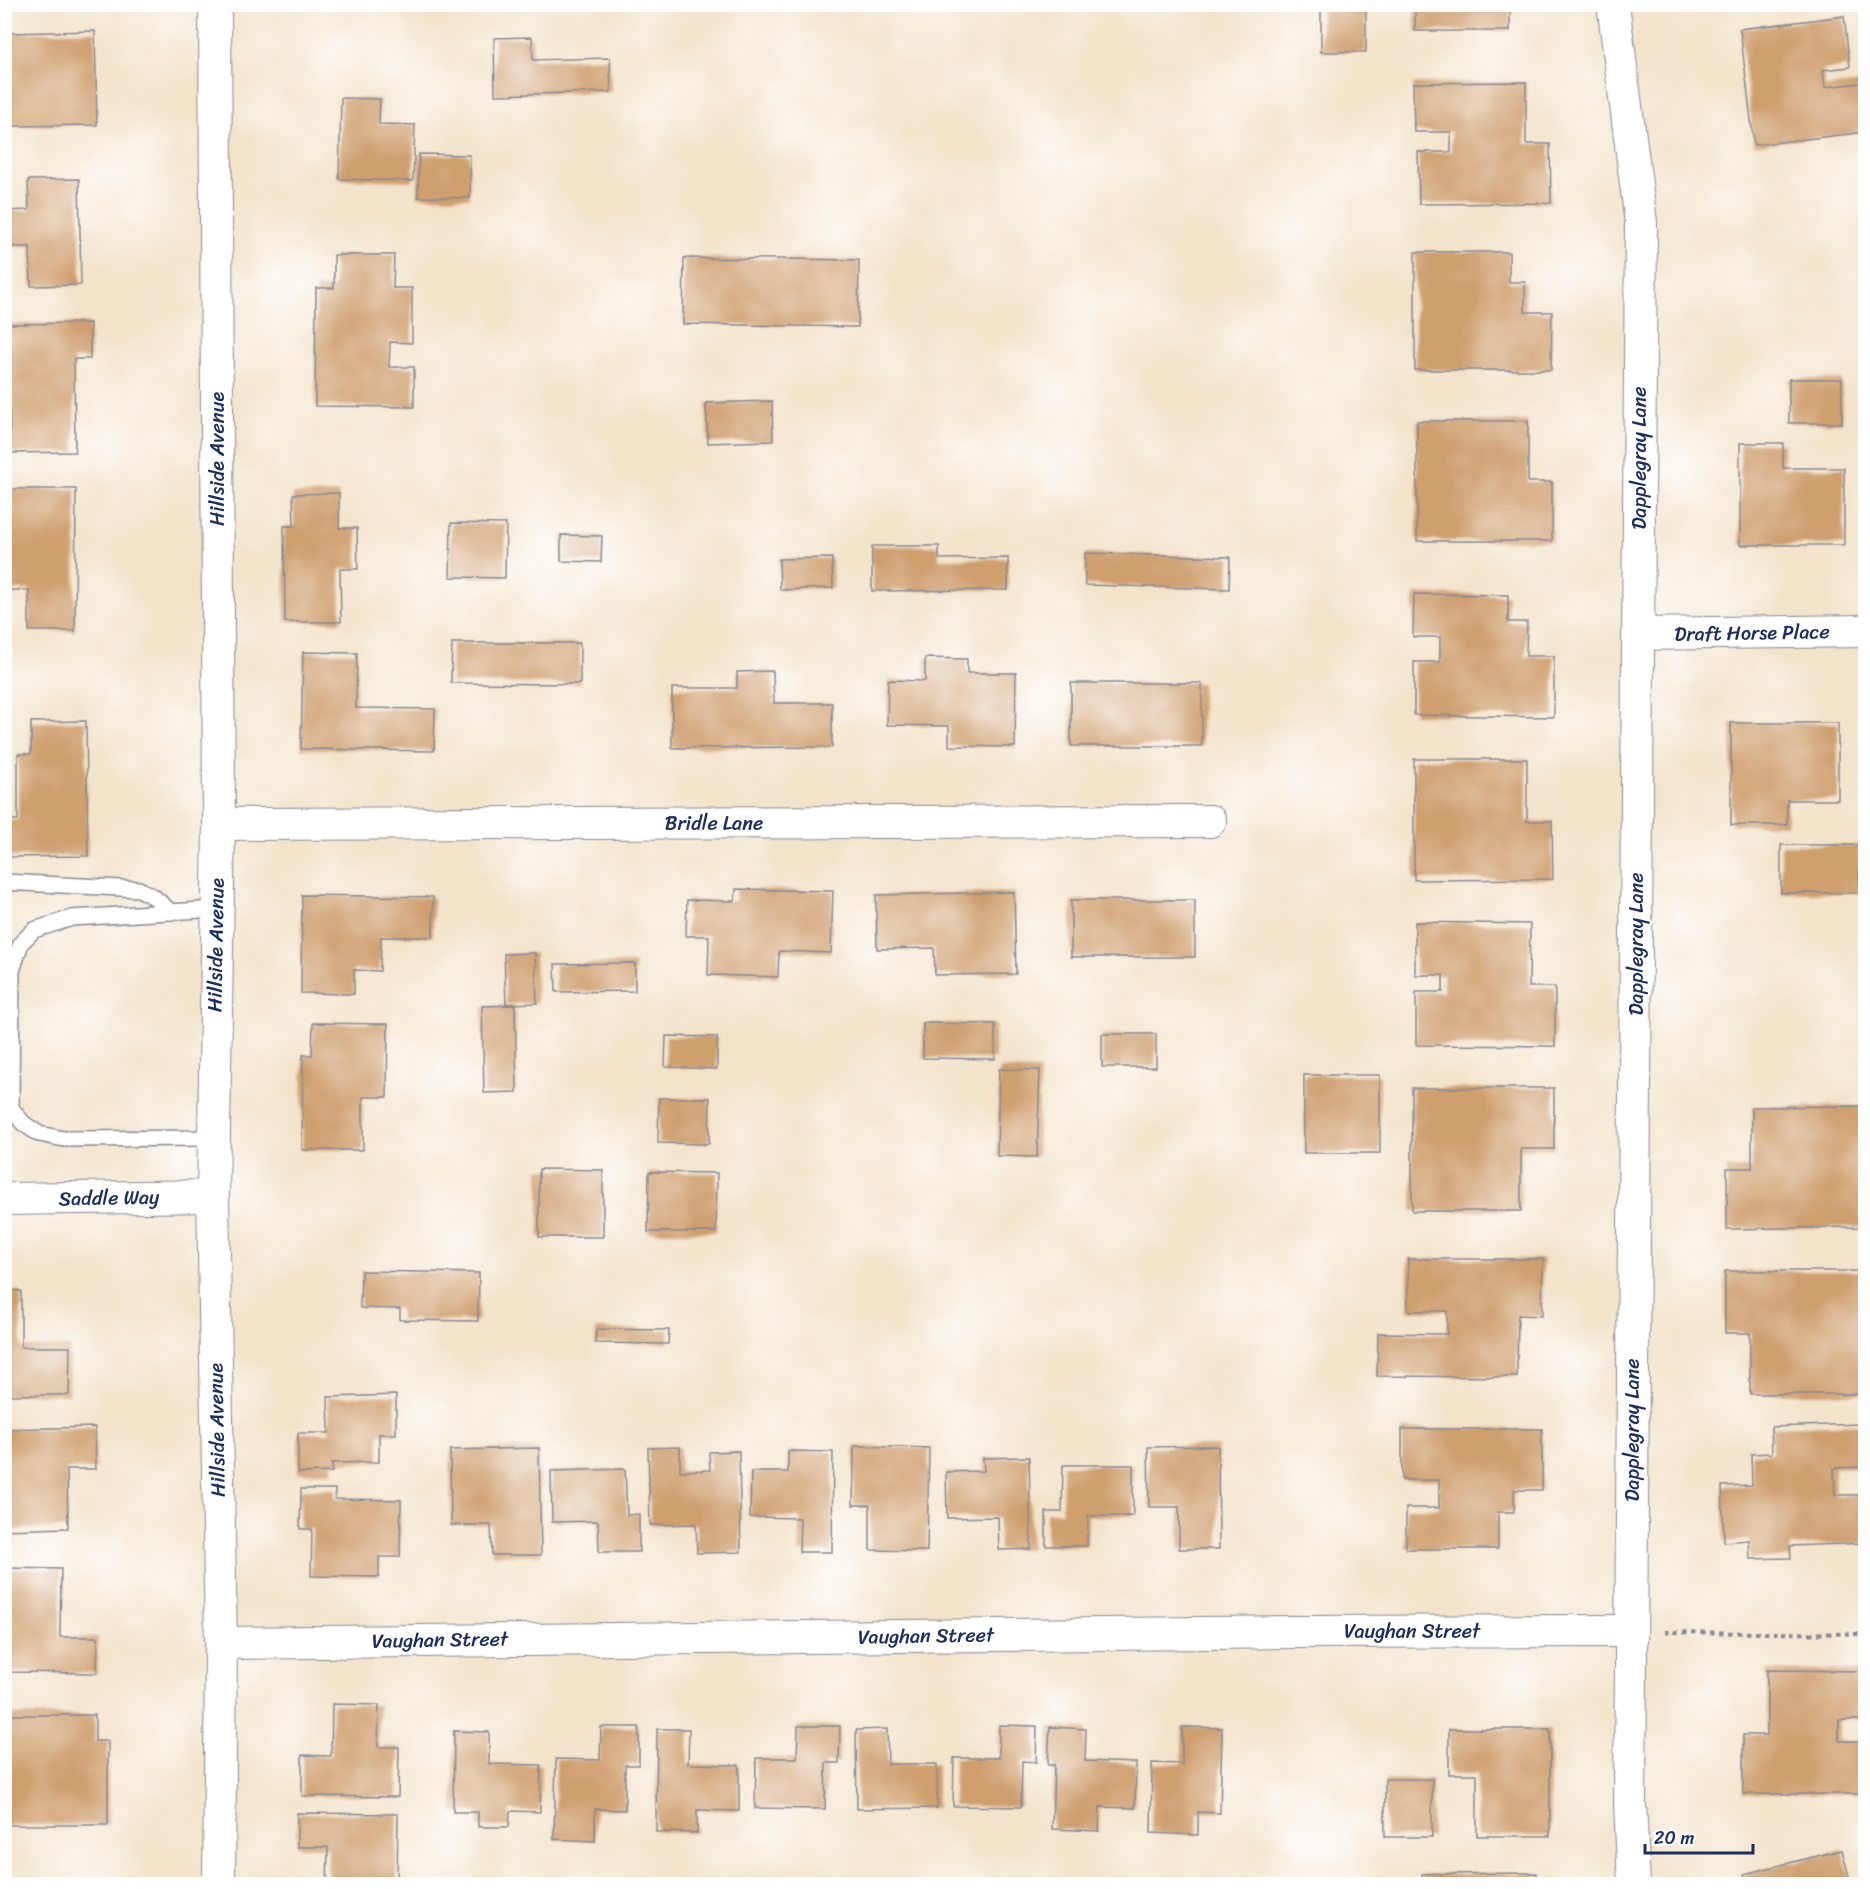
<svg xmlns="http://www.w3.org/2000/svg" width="1870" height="1889" viewBox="0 0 1870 1889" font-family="Sriracha,sans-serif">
<rect width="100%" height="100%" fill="#fff"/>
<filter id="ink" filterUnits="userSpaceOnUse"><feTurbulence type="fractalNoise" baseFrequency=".0167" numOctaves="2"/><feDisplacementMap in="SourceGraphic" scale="12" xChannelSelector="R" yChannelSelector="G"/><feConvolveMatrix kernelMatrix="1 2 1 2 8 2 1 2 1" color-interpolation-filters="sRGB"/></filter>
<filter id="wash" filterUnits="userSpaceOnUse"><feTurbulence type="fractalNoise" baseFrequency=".008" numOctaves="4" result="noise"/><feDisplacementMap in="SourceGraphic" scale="24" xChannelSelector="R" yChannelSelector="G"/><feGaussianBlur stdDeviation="1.35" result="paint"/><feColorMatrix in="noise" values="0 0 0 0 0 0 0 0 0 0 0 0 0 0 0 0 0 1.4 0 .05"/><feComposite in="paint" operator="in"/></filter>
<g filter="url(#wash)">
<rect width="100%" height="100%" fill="#f3e3ca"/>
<g id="blocks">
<g fill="#cf9f6e">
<rect x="1321" y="4" width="45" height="48"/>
<rect x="1415" y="4" width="95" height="27"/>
<polygon points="1844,16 1850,67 1823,70 1825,87 1861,83 1866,132 1754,145 1740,29"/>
<polygon points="95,31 97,125 9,126 8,33"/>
<polygon points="532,37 533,60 610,58 611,92 495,95 494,38"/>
<polygon points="1526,82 1526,144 1550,144 1551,203 1419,204 1418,152 1451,152 1451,132 1414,132 1413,83"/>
<polygon points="341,98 380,99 379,124 415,125 413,181 339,179"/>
<polygon points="419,154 470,155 470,198 418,197"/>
<polygon points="79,179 81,285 31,286 30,247 4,247 4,211 29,210 28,180"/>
<polygon points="1415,252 1509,252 1509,282 1525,282 1525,312 1552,312 1551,370 1415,370"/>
<polygon points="334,255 394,255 393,288 412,288 412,343 390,342 389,367 414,367 414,407 315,406 316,288 334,288"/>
<polygon points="684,258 859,260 858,327 683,324"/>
<polygon points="90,323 90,359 74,359 75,452 10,453 8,324"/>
<rect x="1789" y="379" width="53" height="44"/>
<polygon points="772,401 773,441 708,443 706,403"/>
<polygon points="1417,421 1528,421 1528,482 1552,482 1552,541 1417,541"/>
<polygon points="1740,443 1783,443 1783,468 1844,468 1844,545 1740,545"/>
<polygon points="4,489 76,489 75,631 29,631 29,590 5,590"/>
<polygon points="339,493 339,528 357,528 358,569 340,569 341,622 285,622 284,526 294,526 293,494"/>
<polygon points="451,523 506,524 505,578 450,577"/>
<polygon points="561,535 602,536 601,562 561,561"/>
<polygon points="872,546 939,546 939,559 1008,558 1008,590 872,591"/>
<polygon points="1085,553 1230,557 1229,589 1085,585"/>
<polygon points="832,558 833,588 780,590 779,559"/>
<polygon points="1414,594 1508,595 1508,622 1527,622 1526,656 1554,656 1554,717 1414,715 1414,662 1440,662 1440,637 1413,637"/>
<polygon points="452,643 580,643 580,684 451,683"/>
<polygon points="303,652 357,653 356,708 435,709 434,751 301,749"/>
<polygon points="925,658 967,659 967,673 1016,673 1015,747 949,746 949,726 887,725 888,680 925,681"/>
<polygon points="773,671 774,703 832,703 832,747 672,748 672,688 737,688 737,672"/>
<rect x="1071" y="683" width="131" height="63"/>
<polygon points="86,721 88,856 4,857 4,820 18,820 18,754 31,754 31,722"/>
<polygon points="1731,723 1838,723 1838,800 1787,800 1787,825 1731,825"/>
<polygon points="1414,759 1527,759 1527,821 1552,821 1553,879 1414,880"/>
<rect x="1781" y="845" width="78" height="48"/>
<polygon points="736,889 833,891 831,953 779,951 778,977 708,975 709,936 686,936 687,900 735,901"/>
<polygon points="1014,892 1016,974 935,975 934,948 877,949 876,895"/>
<polygon points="302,895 433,897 433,937 381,937 380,971 354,970 354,994 301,993"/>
<rect x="1071" y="900" width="124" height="57"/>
<polygon points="1415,922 1530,924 1529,987 1555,987 1555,1046 1416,1045 1416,992 1443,992 1443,975 1415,975"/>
<polygon points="535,953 537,1003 506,1004 504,954"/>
<polygon points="635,963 635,991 556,992 555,964"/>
<polygon points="515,1005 517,1092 484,1093 482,1006"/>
<polygon points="313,1023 388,1024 387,1097 363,1097 363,1150 302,1150 303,1055 312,1055"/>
<polygon points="923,1023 995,1024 995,1059 923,1058"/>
<rect x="1102" y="1034" width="54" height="33"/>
<polygon points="666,1036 717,1037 717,1069 665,1067"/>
<polygon points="999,1069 1040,1070 1037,1157 997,1156"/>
<rect x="1304" y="1075" width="76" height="78"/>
<polygon points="1412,1088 1554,1088 1554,1149 1521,1149 1521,1211 1412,1211"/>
<polygon points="659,1098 710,1098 709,1144 658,1143"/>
<polygon points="1863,1106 1864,1227 1727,1229 1727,1168 1752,1168 1752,1107"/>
<polygon points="539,1169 603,1170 603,1237 539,1237"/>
<polygon points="649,1172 717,1173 716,1232 648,1232"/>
<polygon points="1408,1259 1543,1259 1542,1316 1518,1315 1517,1377 1377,1376 1378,1333 1447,1334 1447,1311 1408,1311"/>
<polygon points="361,1271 479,1273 478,1321 400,1320 400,1309 360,1308"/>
<polygon points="1725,1271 1863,1271 1863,1394 1750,1394 1750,1333 1725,1333"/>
<polygon points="4,1290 21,1291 21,1347 70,1347 69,1395 4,1395"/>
<polygon points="596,1329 669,1330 668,1344 595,1343"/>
<polygon points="396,1395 396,1434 379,1434 379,1462 332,1463 332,1472 298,1473 298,1433 329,1433 328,1397"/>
<polygon points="1860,1424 1862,1467 1834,1468 1835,1495 1864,1495 1865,1543 1790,1546 1791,1558 1750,1559 1749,1540 1724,1542 1722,1486 1752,1485 1751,1454 1772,1453 1771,1427"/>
<polygon points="95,1427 96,1469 67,1469 68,1528 4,1530 4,1429"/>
<polygon points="1402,1429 1542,1429 1542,1490 1514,1490 1514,1512 1498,1512 1498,1549 1406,1549 1406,1508 1439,1508 1439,1480 1402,1480"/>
<polygon points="854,1446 929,1448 927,1551 870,1550 870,1505 853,1505"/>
<polygon points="1218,1446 1219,1549 1179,1549 1179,1507 1149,1507 1148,1447"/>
<polygon points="680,1447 680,1471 710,1470 709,1452 739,1451 741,1552 697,1553 696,1524 650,1525 648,1448"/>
<polygon points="539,1448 541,1555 492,1555 491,1525 451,1525 450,1450"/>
<polygon points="788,1451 833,1452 832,1552 799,1552 800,1518 750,1517 751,1472 788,1472"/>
<polygon points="1029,1457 1031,1549 999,1550 998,1517 947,1518 946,1472 984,1471 983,1458"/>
<polygon points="1063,1465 1133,1465 1133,1516 1088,1516 1087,1546 1046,1546 1046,1512 1062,1512"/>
<polygon points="625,1469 627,1515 639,1514 639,1552 599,1552 598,1521 552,1522 551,1471"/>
<polygon points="301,1489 335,1489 335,1499 401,1500 400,1557 379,1557 379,1577 311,1576 312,1529 300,1529"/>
<polygon points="7,1568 61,1569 60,1637 98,1637 97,1673 5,1672"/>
<polygon points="1767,1670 1866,1671 1866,1720 1839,1720 1839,1741 1866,1741 1866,1794 1743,1794 1743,1735 1767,1735"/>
<polygon points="332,1704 379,1705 378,1747 399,1747 398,1797 302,1796 302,1755 331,1756"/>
<polygon points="4,1715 95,1715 95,1741 108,1741 108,1825 4,1825"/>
<polygon points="999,1725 1037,1726 1036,1762 1022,1761 1021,1807 953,1806 954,1758 999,1758"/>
<polygon points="798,1726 840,1726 839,1763 826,1763 825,1809 755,1808 756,1758 797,1758"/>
<polygon points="601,1727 639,1727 639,1765 625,1765 625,1810 595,1809 595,1841 554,1839 556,1759 600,1760"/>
<polygon points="1050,1727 1086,1729 1085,1761 1136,1763 1135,1808 1100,1807 1099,1831 1052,1829 1054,1765 1048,1765"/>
<polygon points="1182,1727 1222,1728 1220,1813 1198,1812 1198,1835 1151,1833 1152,1763 1182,1764"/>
<polygon points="657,1729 689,1729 688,1764 739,1765 739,1811 697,1810 697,1833 656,1832"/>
<polygon points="887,1729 888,1764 937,1764 937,1808 857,1809 856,1730"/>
<polygon points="1449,1729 1550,1729 1550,1836 1477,1836 1477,1774 1449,1774"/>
<polygon points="454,1731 489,1732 489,1764 541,1765 540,1812 510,1811 509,1827 478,1827 478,1812 453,1812"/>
<rect x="1385" y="1779" width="47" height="58"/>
<polygon points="297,1813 398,1814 397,1884 327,1884 328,1847 297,1847"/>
<polygon points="1842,1850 1851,1884 1747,1884 1744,1874"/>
<polygon points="1536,1873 1536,1884 1422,1884 1422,1874"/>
</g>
</g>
</g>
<g filter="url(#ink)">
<use href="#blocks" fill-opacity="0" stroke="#878994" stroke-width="1.5"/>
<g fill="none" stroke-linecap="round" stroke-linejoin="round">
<defs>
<g id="lane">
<polyline points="4,882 139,889 154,897 171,912"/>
<polyline points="213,1138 64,1139 39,1134 23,1123 11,1108 12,971 21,943 34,930 72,918 217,909"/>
</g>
<g id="street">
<polyline points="215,4 219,824 213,1196 221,1643 219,1884"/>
<polyline points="1613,4 1641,223 1630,1804 1634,1884"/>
<polyline points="1638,634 1866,631"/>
<polyline points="219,824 1210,821"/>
<polyline points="4,1199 213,1196"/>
<polyline points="221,1643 1296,1632 1631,1631"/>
</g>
</defs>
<use href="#lane" stroke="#878994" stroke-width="18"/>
<use href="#street" stroke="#878994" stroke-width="34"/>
<polyline stroke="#878994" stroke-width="4" stroke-dasharray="4.5 4.5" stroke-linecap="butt" points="1665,1632 1866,1634"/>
<use href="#lane" stroke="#fff" stroke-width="15"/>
<use href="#street" stroke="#fff" stroke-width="32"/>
</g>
</g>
<g text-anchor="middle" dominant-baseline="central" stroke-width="4.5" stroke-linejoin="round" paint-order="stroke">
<g font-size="20" fill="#1b2f5e" stroke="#fff">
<text transform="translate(1639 458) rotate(-90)">Dapplegray Lane</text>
<text transform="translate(217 459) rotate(-90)">Hillside Avenue</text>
<text transform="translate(1752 633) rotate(-1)">Draft Horse Place</text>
<text x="714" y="823">Bridle Lane</text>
<text transform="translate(1636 944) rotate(-90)">Dapplegray Lane</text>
<text transform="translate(216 945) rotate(-89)">Hillside Avenue</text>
<text transform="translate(109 1198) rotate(-1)">Saddle Way</text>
<text transform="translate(217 1430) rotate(-91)">Hillside Avenue</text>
<text transform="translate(1632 1430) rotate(-90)">Dapplegray Lane</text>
<text x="1412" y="1631">Vaughan Street</text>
<text transform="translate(926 1636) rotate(-1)">Vaughan Street</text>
<text transform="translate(440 1640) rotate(-1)">Vaughan Street</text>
</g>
</g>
<rect width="1870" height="1889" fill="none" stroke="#fff" stroke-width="24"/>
<path d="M1645 1844v9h108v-9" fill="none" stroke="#1b2f5e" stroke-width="3"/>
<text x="1654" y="1844" font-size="18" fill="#1b2f5e" stroke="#ffffff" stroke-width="4.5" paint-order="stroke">20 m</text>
</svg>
